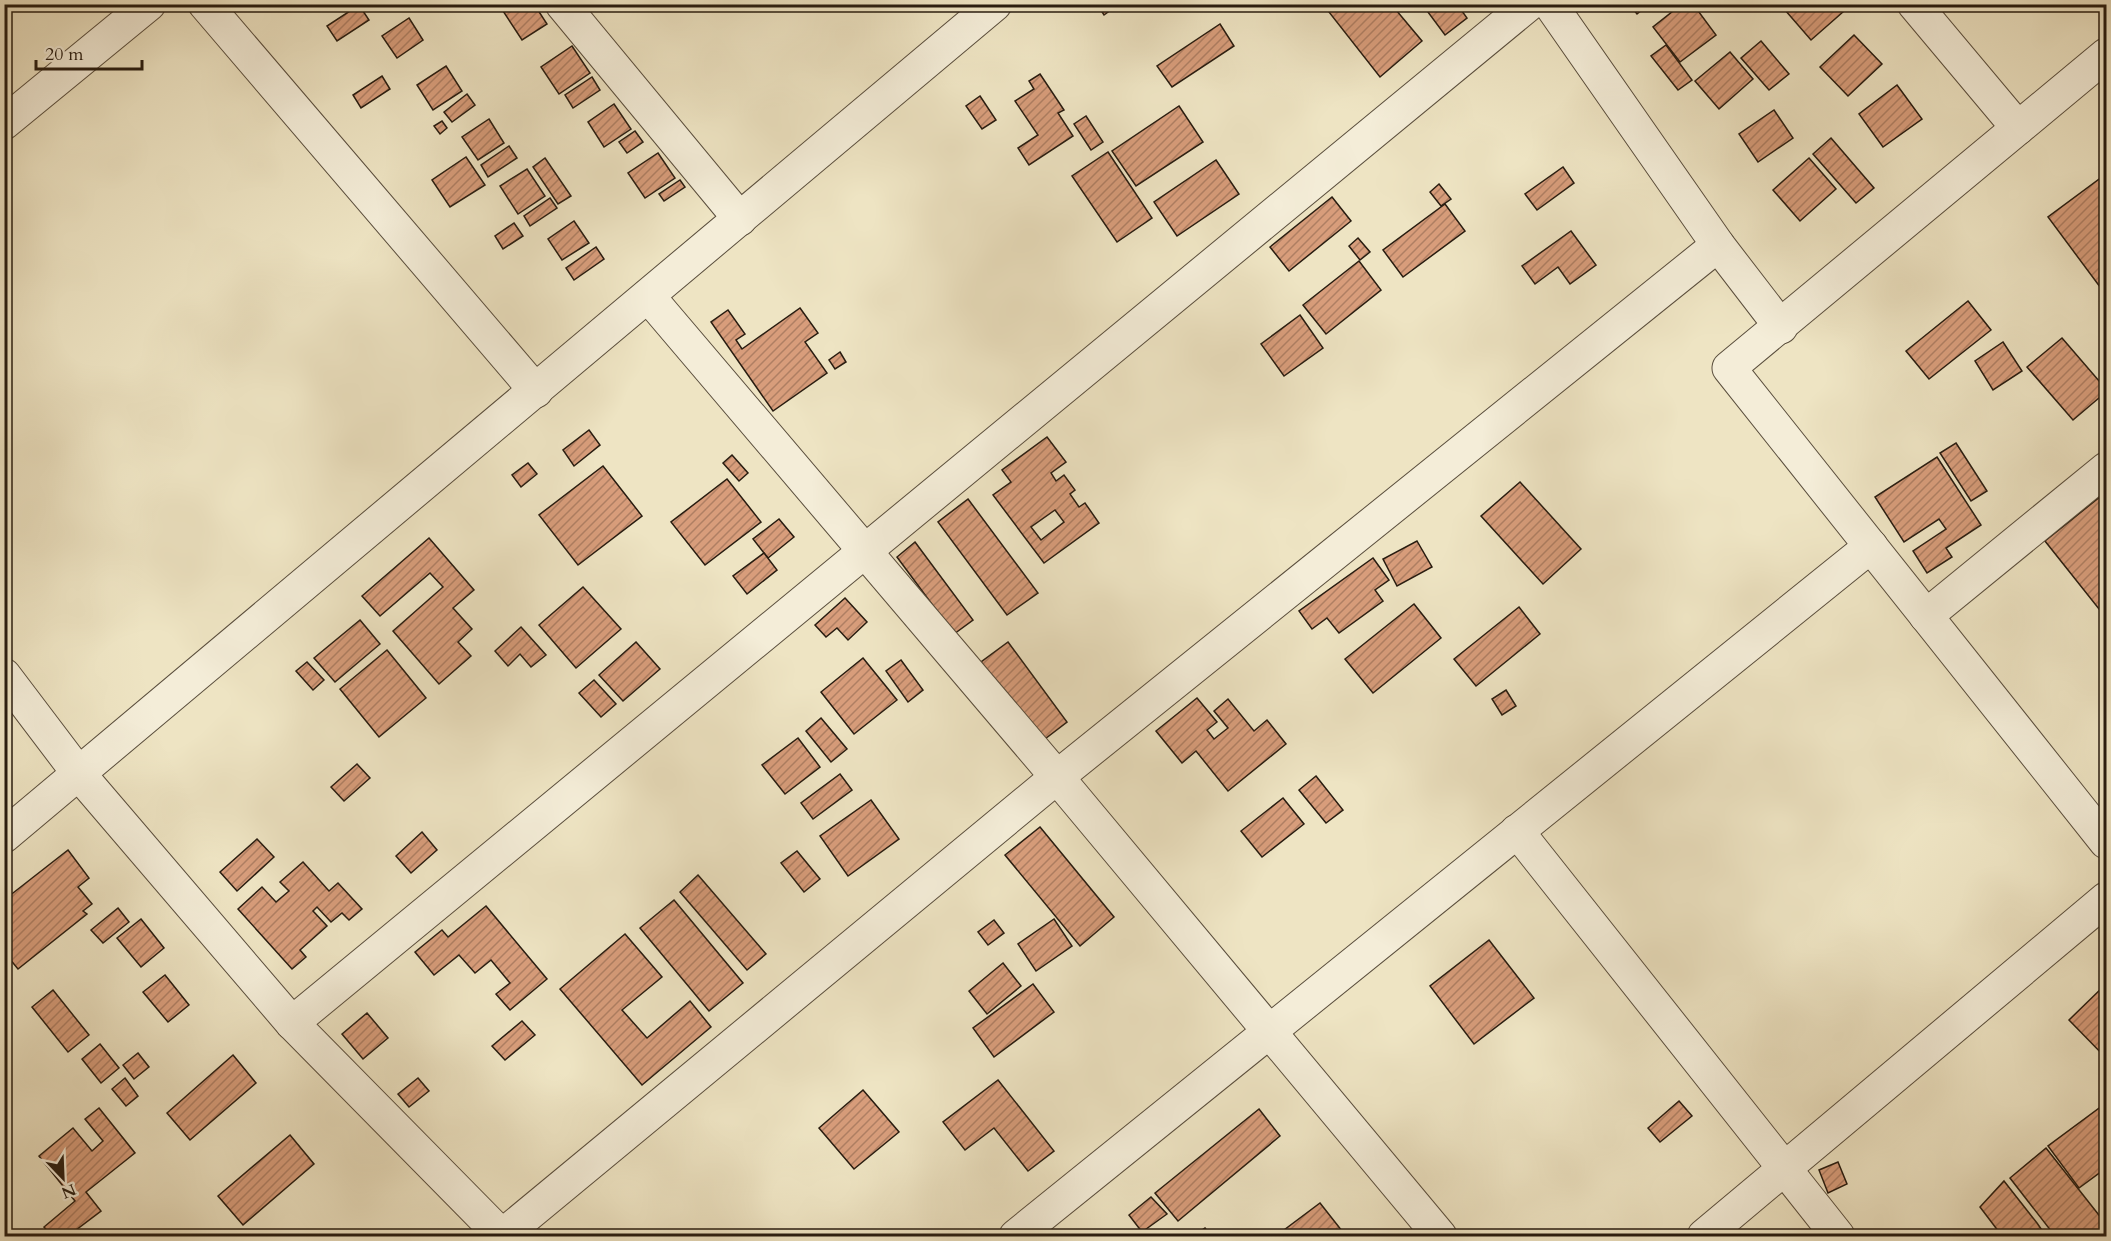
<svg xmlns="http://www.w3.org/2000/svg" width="2111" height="1241" viewBox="0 0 2111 1241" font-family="Cardo,serif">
<defs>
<pattern id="building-hatch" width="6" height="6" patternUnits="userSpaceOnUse" patternTransform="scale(1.5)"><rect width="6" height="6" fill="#d89d7b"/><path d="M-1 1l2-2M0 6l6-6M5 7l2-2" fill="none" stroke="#af7f63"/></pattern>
</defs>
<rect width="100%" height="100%" fill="#eee4c3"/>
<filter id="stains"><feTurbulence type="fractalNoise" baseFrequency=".00333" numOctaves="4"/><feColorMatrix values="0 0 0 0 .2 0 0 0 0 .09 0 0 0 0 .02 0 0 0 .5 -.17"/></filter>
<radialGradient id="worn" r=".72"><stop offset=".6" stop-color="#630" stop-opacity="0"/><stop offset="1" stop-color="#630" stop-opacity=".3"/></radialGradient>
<g fill="url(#building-hatch)" stroke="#281c10" stroke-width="1.5" fill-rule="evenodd">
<polygon points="512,4 534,4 547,24 522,40 503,11"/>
<polygon points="1097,4 1119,4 1104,15"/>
<polygon points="1329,4 1391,4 1422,41 1380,77 1325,7"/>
<polygon points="1422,4 1457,4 1467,18 1445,35"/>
<polygon points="1629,4 1649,4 1637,14"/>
<polygon points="1682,4 1693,4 1716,35 1680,62 1653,27"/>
<polygon points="1791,4 1837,4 1843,12 1811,40 1785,10"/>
<polygon points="359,5 369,20 337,41 327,26"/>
<polygon points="409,18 423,40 397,58 382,36"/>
<polygon points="1220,24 1234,46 1172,87 1157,66"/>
<polygon points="1854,35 1882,64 1848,96 1820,67"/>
<polygon points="1761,41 1789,74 1769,90 1741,58"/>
<polygon points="1666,45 1692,80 1678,90 1651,56"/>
<polygon points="572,46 590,73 559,94 541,67"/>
<polygon points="1730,52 1753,79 1719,109 1695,81"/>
<polygon points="446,66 462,91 433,110 417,85"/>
<polygon points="1040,74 1064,110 1058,113 1073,136 1029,165 1018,148 1038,135 1015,101 1034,89 1029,81"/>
<polygon points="382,76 390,89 361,108 353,95"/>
<polygon points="592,77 600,90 573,108 565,95"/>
<polygon points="1897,85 1922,119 1883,147 1859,114"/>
<polygon points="467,94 475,105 452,122 444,112"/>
<polygon points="980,96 996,120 982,129 966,106"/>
<polygon points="614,104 631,129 604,147 588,122"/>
<polygon points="1179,106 1203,142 1136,186 1112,151"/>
<polygon points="1774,110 1793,138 1758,162 1739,134"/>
<polygon points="1086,116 1103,142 1091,150 1074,124"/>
<polygon points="489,119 504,143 478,160 462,137"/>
<polygon points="442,121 447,128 440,134 434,126"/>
<polygon points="635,131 643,142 627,153 619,142"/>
<polygon points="1831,138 1874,188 1856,203 1813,154"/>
<polygon points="509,146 517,158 488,177 481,165"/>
<polygon points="1108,152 1152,218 1117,242 1072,176"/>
<polygon points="658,153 675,178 645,198 628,173"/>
<polygon points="466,157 485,185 450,207 432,180"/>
<polygon points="545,158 571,196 558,204 533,167"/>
<polygon points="1809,158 1836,189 1800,221 1773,190"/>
<polygon points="1216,160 1239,194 1177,236 1154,202"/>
<polygon points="1563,167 1574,183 1537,210 1525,194"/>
<polygon points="527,169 545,196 518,214 500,186"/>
<polygon points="2106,174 2106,295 2048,217"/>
<polygon points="680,180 685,187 664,201 659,194"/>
<polygon points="1439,184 1451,199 1441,206 1430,192"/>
<polygon points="1332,197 1351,221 1289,271 1270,247"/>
<polygon points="550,198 557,208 530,226 524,216"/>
<polygon points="1445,204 1465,231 1403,277 1383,250"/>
<polygon points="574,221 589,243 562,260 548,239"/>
<polygon points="514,223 523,236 503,249 495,236"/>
<polygon points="1571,231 1596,265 1570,284 1558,267 1535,284 1522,266"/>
<polygon points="1358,238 1370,252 1360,260 1349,246"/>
<polygon points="596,247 604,259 574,280 566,268"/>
<polygon points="1359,261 1381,290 1326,334 1303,305"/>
<polygon points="1968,301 1991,330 1929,379 1906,351"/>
<polygon points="800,308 818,333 805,342 827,373 773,411 711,322 728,310 745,334 736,340 742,349"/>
<polygon points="1300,315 1323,348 1284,376 1261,344"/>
<polygon points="2062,338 2106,389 2106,392 2073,420 2027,367"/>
<polygon points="2003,342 2022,371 1993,390 1975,361"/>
<polygon points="840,352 846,362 835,369 829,360"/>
<polygon points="589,430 600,445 574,466 563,450"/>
<path d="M1047 437 1066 462 1051 473 1056 481 1064 475 1075 490 1070 494 1079 507 1085 503 1099 523 1044 563 993 495 1011 482 1002 470ZM1055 510 1064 522 1041 540 1031 527Z"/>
<polygon points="1956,443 1987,491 1971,501 1940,453"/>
<polygon points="732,455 748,473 739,481 723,463"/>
<polygon points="1937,457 1981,525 1946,548 1952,557 1927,573 1913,551 1946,529 1939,519 1904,542 1875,497"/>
<polygon points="528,463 537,474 521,487 512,475"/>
<polygon points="603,466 642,516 578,565 539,515"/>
<polygon points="727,479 761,522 705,565 671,522"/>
<polygon points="1520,482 1581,549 1543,584 1481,516"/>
<polygon points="2106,492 2106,603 2099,609 2045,541"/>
<polygon points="968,499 1038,593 1007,615 938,522"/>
<polygon points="779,519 794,537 768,558 753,539"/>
<polygon points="429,538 474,590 453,608 472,629 458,642 471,656 439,684 393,631 443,587 430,573 380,616 362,596"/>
<polygon points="1417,541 1432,567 1397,586 1383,559"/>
<polygon points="915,542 973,620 954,634 897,557"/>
<polygon points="764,553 777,570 747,594 733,576"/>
<polygon points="1373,558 1389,580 1375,590 1383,601 1339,633 1327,618 1312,629 1299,611"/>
<polygon points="583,587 621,629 576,668 539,625"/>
<polygon points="845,598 867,622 848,640 837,628 826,637 815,625"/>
<polygon points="1414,604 1441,638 1373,693 1345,659"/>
<polygon points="1519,607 1540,634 1476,686 1454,659"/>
<polygon points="360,620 380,644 335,682 314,658"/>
<polygon points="521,627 546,655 531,667 520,654 508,666 495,651"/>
<polygon points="636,642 660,669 623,701 599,675"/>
<polygon points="1008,642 1067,722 1041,742 981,662"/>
<polygon points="387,650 426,698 379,737 340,689"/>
<polygon points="863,658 897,700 854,734 821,692"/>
<polygon points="901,660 923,690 908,702 886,671"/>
<polygon points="307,662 324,680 313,690 296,671"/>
<polygon points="594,680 616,704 601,717 579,693"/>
<polygon points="1506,690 1516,706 1502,715 1492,699"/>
<polygon points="1197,698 1217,722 1207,730 1214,739 1228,728 1214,711 1228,699 1254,731 1267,720 1286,744 1228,791 1196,751 1182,763 1156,731"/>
<polygon points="821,718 847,749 831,762 806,731"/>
<polygon points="798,738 820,767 785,794 762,765"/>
<polygon points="357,764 370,778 344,801 331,787"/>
<polygon points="840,774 852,790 813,819 801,803"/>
<polygon points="1316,776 1343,810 1326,823 1299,790"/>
<polygon points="1283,798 1304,824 1262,857 1241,831"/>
<polygon points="871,800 899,839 848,876 820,836"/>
<polygon points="1040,827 1114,917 1080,946 1005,855"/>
<polygon points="422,832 437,850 411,873 396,856"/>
<polygon points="257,839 274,857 237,891 220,872"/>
<polygon points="68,850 89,878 78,887 92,904 83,911 87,914 18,969 4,952 4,900"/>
<polygon points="797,851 820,879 804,892 781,863"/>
<polygon points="303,862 329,891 338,883 362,909 349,920 342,913 331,922 317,907 313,911 327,926 300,950 306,957 292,969 238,909 262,887 276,902 289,891 280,882"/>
<polygon points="698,875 766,954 747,970 680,892"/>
<polygon points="674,900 743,983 709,1011 640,928"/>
<polygon points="486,906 547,979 510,1010 496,994 510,983 491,960 475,973 459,955 434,975 415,952 442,930 448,937"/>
<polygon points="118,908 129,922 103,943 91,930"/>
<polygon points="141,919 164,948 141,967 117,938"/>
<polygon points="1054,919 1072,946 1036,971 1018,944"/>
<polygon points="994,920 1004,933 988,945 978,932"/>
<polygon points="625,934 662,977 622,1010 647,1038 690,1001 711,1027 642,1085 560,989"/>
<polygon points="1489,940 1534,998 1474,1044 1430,986"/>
<polygon points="1003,963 1021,986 987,1014 969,991"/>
<polygon points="165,975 189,1005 168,1022 143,992"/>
<polygon points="1033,984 1054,1012 994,1057 973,1028"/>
<polygon points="2106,984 2106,1058 2069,1020"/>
<polygon points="53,990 89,1035 68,1052 32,1007"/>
<polygon points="367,1013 388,1038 363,1059 342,1034"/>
<polygon points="522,1021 535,1035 505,1060 492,1046"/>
<polygon points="100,1044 119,1068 101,1083 82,1059"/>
<polygon points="138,1053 149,1067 134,1079 123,1065"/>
<polygon points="233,1055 256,1083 190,1140 167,1113"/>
<polygon points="125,1078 138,1096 126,1106 112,1089"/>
<polygon points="418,1078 429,1091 409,1107 398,1094"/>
<polygon points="998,1080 1054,1151 1028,1171 994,1128 965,1150 943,1122"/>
<polygon points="863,1090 899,1132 854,1169 819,1128"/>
<polygon points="1679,1101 1692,1116 1660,1142 1648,1128"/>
<polygon points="2106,1103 2106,1168 2079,1188 2048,1146"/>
<polygon points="99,1108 135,1153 86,1192 101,1211 68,1236 52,1236 44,1227 75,1201 39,1156 73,1128 92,1151 103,1141 85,1119"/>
<polygon points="1259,1109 1280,1136 1178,1221 1155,1193"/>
<polygon points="290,1135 314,1164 243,1225 218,1196"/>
<polygon points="2046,1148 2106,1224 2106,1236 2055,1236 2010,1178"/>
<polygon points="1838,1162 1847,1184 1828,1193 1819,1170"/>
<polygon points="2004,1181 2037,1223 2046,1236 2002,1236 1980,1207"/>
<polygon points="1151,1197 1167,1214 1142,1232 1129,1215"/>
<polygon points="1320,1203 1346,1236 1276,1236"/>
<polygon points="1205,1228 1211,1236 1193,1236"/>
</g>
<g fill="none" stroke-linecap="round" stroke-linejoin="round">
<defs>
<g id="minor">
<polyline points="205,4 536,391"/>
<polyline points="562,4 740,219"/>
<polyline points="1550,4 1718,245 1781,327"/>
<polyline points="1914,4 2018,128"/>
<polyline points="2106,55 1729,368 2106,842"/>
<polyline points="4,123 149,4"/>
<polyline points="648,296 1057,777 1440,1236"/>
<polyline points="1926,616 2106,469"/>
<polyline points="4,675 79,774 292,1023 502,1236 1057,777 1718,245"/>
<polyline points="1517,831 1838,1236"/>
<polyline points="4,836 995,4"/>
<polyline points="292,1023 1529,4"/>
<polyline points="1016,1236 1871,546"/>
<polyline points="1704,1236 2106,899"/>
</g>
</defs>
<use href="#minor" stroke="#5a4e3d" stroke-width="35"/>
<use href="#minor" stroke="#f4edd8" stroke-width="33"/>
</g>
<rect width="2111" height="1241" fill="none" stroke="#eee4c3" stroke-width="24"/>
<rect x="6" y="6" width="2099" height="1229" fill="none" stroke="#281c10" stroke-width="3"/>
<rect x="12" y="12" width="2087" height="1217" fill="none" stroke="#281c10" stroke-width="1.5"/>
<g transform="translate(63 1178) rotate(157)" stroke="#f4edd8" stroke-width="4.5" paint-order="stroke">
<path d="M0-4.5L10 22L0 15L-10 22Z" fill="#281c10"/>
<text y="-9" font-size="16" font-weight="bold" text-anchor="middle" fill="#281c10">N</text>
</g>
<path d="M36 60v9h106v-9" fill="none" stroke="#281c10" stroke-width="3"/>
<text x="45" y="60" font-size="18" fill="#281c10" stroke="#f4edd8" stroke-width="4.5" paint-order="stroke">20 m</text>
<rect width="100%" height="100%" filter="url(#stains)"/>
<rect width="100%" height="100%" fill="url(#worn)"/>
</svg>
